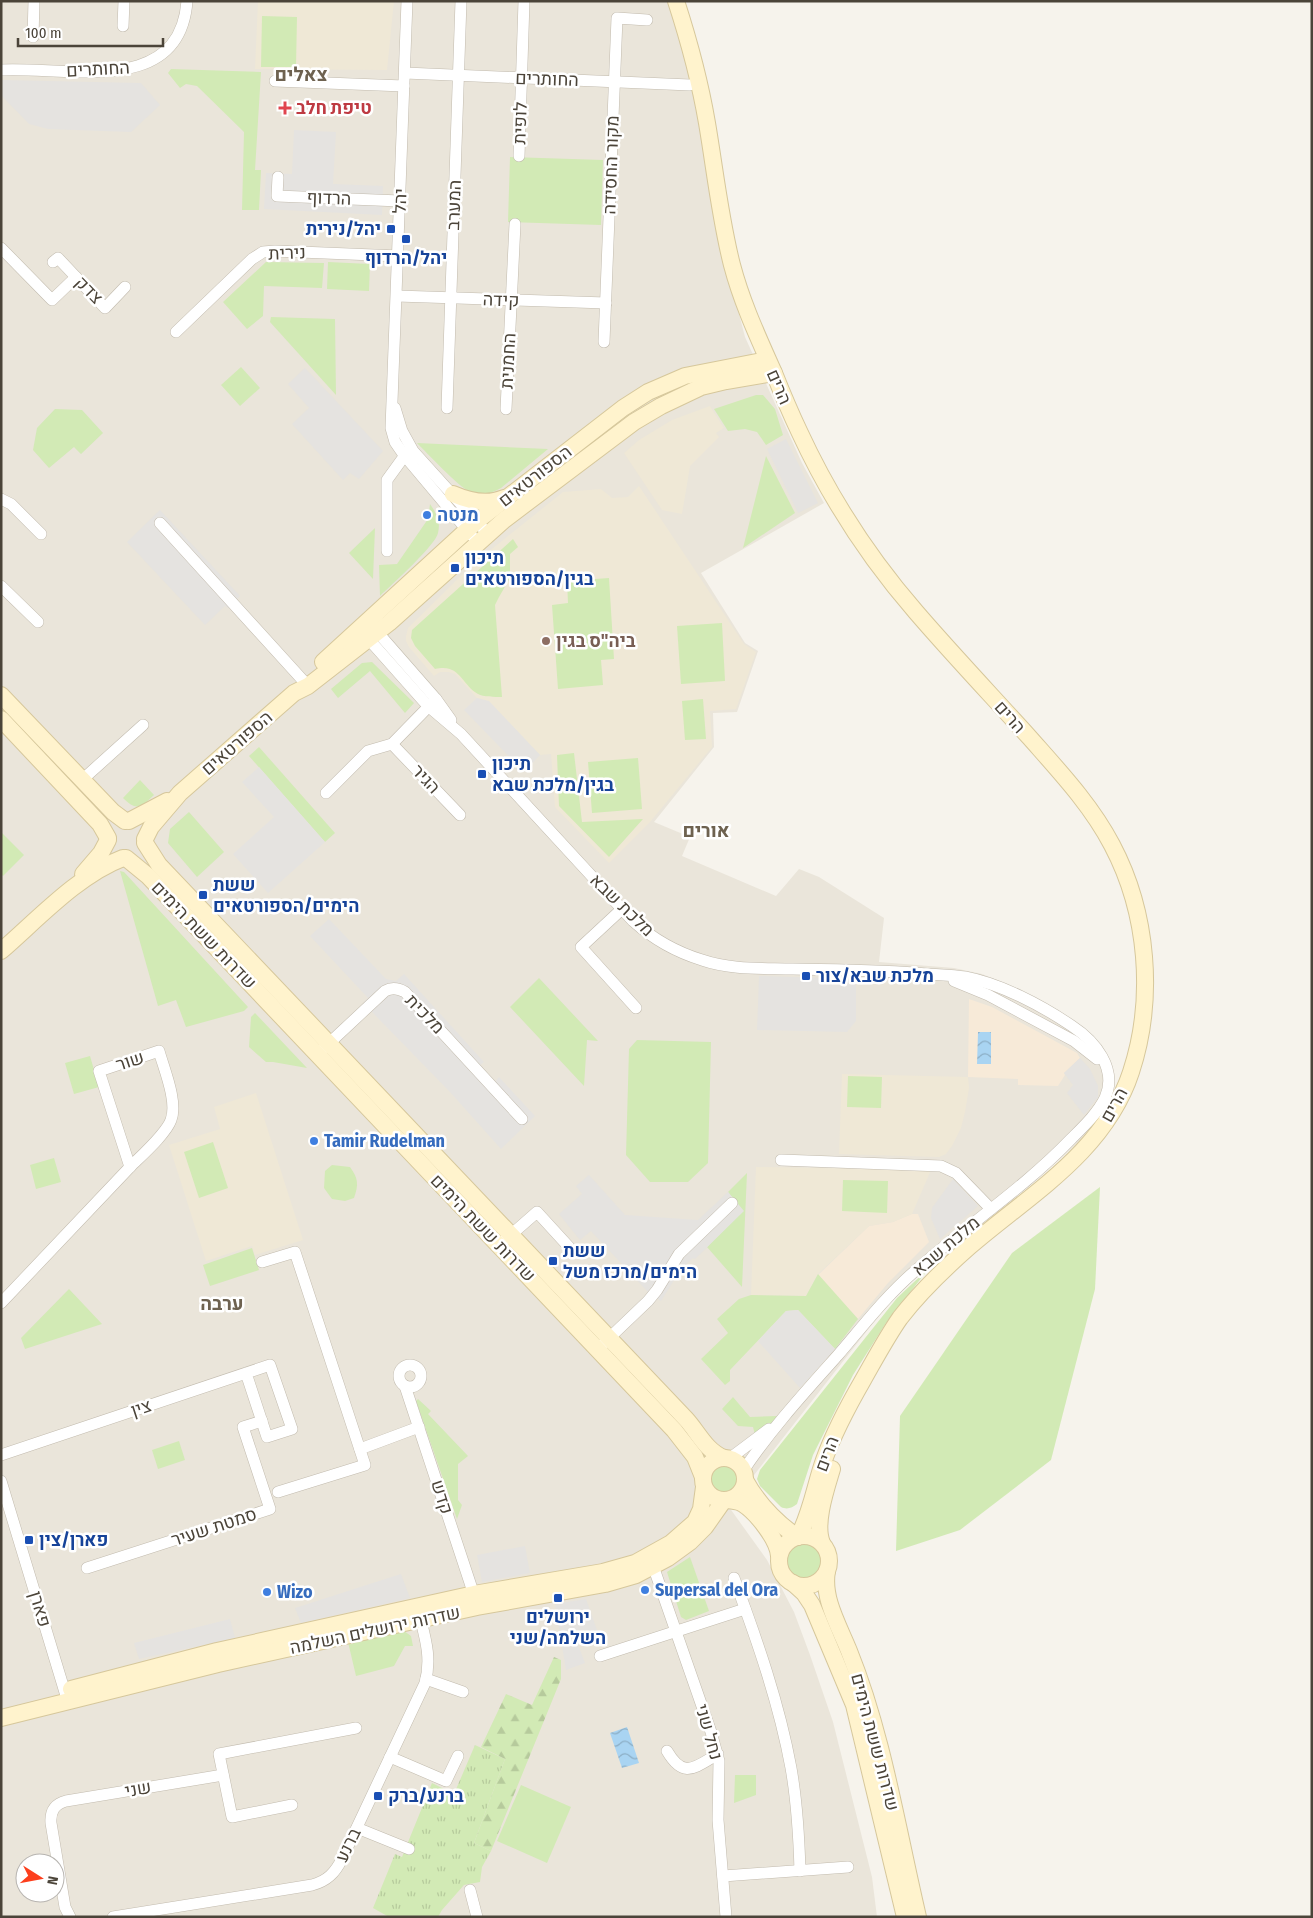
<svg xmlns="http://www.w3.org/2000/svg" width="1313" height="1918" viewBox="0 0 1313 1918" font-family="'Fira Sans Condensed',Heebo,sans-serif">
<defs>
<pattern id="grass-tufts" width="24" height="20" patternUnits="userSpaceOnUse" patternTransform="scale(1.25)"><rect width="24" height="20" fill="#d2eab5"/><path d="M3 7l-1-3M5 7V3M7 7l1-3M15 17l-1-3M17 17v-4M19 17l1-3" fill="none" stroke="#b6ca9c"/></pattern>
<pattern id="forest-firs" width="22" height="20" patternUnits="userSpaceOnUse" patternTransform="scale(1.25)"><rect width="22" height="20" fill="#d2eab5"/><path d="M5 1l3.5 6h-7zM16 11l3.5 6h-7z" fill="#b6ca9c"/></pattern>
<pattern id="water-waves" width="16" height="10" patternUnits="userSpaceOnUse" patternTransform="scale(1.25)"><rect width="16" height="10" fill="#a9d4f2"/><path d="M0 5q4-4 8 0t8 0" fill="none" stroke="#8caec5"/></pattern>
</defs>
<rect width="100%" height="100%" fill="#f6f3ec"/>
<path fill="#eae5da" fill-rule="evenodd" d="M1 1H670L692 70 738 310 745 337 802 463 824 503 701 573 745 643 758 651 737 712 713 713 714 747 654 822 690 837 682 856 776 896 799 869 819 877 884 918 879 962 954 968 982 974 1004 983 1087 1031 1104 1049 1112 1071 1106 1107 1081 1140 1038 1179 925 1269 894 1299 870 1327 729 1507 767 1560 794 1612 810 1655 833 1722 872 1877 877 1917H1ZM25 1863H55V1893H25Z"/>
<g fill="#f7ead8">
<polygon points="969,999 992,1007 1042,1034 1077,1053 1080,1058 1064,1073 1065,1075 1058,1086 1018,1085 1018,1079 968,1077"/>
<polygon points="912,1214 918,1214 929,1242 888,1283 858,1319 818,1275 869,1226 893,1222"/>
</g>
<g fill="#efe8d6">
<polygon points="258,1 394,1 387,70 255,69"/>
<polygon points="710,406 724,428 716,433 719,437 690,466 682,514 662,510 624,453 639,440 672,420"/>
<polygon points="639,486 744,644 756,652 736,709 710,711 712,747 650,822 609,863 555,807 551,754 540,755 489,702 477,698 455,674 449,672 440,672 434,676 409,647 406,641 406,636 408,628 472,565 563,492 601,489 612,498 628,497"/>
<polygon points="842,1074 968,1077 969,1088 965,1112 961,1128 952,1146 946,1154 939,1157 839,1154"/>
<polygon points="256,1093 303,1240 255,1255 252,1246 206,1261 169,1145 220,1129 214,1107"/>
<polygon points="756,1167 931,1170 912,1214 893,1222 869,1226 818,1274 806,1296 751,1295"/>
</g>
<polygon fill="url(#grass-tufts)" points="475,1745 505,1759 474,1843 491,1851 482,1867 480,1882 464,1885 442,1910 438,1917 389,1917 373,1908 395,1854 402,1857 432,1783 454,1794"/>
<polygon fill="url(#forest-firs)" points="554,1657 561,1660 561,1679 491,1851 474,1843 505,1759 481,1747 506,1694 532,1705"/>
<g fill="#d2eab5">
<polygon points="262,16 297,17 296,67 261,67"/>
<polygon points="171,69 261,72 255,170 261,170 259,210 242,210 244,132 197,86 186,84 180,88 168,73"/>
<polygon points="510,157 603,160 601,225 508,222"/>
<polygon points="266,262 324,263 322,288 264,286 263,316 247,329 223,302"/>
<polygon points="328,262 370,264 369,291 327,289"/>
<polygon points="271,317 335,319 336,395 270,322"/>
<polygon points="241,367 260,388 240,406 221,385"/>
<polygon points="756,395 763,395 775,409 783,435 766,445 757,432 745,429 728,431 714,409"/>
<polygon points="55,409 82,410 103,433 81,454 74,447 49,468 33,450 37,428"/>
<path d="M417 443 548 449 501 488C491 494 481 496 470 492 459 487 427 453 417 443Z"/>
<polygon points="766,456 795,513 743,548"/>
<path d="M430 504C436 513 441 521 438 533 436 545 391 585 380 596L379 565 397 564 428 519Z"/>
<polygon points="375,528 373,579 349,553"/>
<path d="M513 539 518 547 510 554V578L499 597 495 605 502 697C495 697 483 697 478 694 461 684 460 663 435 669L415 646 411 638 412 630Z"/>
<polygon points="609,578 614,659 601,660 603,685 558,689 552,605 568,603 567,581"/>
<polygon points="722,623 725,681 681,684 677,626"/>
<polygon points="372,662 414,703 405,713 370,671 338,698 331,689 362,663"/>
<polygon points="703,699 706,739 685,740 682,701"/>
<polygon points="259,747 335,833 325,842 249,756"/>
<polygon points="574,753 582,822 643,819 609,857 559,806 557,755"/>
<polygon points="638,758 642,809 592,813 588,762"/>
<path d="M140 780 154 795C141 807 137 812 123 798Z"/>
<polygon points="189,812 224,852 197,877 168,843 170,829"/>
<polygon points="1,832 24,855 3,876 1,874"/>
<polygon points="120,871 124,872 248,1007 244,1011 186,1027 176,1000 158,1006"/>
<polygon points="539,978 598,1041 587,1040 584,1086 510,1007"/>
<polygon points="255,1013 307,1068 273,1062 266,1062 249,1047 251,1017"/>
<polygon points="637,1040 711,1042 708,1163 688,1182 650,1182 626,1155 629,1049"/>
<polygon points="90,1056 99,1087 74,1094 65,1063"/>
<polygon points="848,1076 882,1077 881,1108 847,1107"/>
<polygon points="213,1142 228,1188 199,1198 184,1152"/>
<polygon points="54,1158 61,1182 36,1189 30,1165"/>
<path d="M332 1165 350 1167C358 1178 359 1184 354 1198L345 1201 332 1199 324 1188 325 1171Z"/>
<polygon points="747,1173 742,1287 707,1247 743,1211 728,1192"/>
<polygon points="843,1180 888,1181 887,1213 842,1211"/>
<polygon points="1100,1187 1095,1289 1051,1460 960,1530 896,1551 900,1416 1012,1253"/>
<polygon points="252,1248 259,1270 210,1286 203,1265"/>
<path d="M930 1267 886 1323 853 1375 813 1455 797 1504C792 1508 787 1510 781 1507L760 1486 757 1479 760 1470 897 1298Z"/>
<polygon points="818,1274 858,1319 835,1349 798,1310 786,1311 730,1370 730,1381 725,1385 701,1359 728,1333 717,1319 739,1299 751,1295 806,1296"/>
<polygon points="69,1289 102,1324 25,1349 21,1338"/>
<polygon points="733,1397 750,1417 777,1416 771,1425 755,1435 753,1427 738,1426 722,1409"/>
<polygon points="418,1399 431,1411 428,1414 468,1456 458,1464 458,1500 462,1505 457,1519 416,1401"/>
<polygon points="179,1441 185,1460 158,1469 152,1450"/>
<circle cx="724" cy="1479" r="17"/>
<circle cx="804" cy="1561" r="22"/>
<polygon points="690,1557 709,1611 686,1620 681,1617 667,1572"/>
<polygon points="404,1631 411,1636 413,1646 405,1646 394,1666 356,1676 348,1642"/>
<polygon points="735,1775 756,1775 756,1795 734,1803"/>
<polygon points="521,1785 571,1807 547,1863 497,1841"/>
</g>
<g fill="#e5e3e0">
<polygon points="1,80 141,83 160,105 131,132 48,129 29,124 1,95"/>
<polygon points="294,130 336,132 333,184 383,186 382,215 264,209 266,173 292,174"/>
<polygon points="305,368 383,451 359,479 350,473 343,480 292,424 309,408 288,384"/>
<polygon points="786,439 818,503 798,513 767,449"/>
<polygon points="160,510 240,596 228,608 225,606 205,625 127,542"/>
<polygon points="477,698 489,701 540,755 524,772 464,710"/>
<polygon points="259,767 325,842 268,893 233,854 274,817 242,782"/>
<polygon points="329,919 386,979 396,981 404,974 484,1062 480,1065 495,1082 499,1077 535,1116 501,1149 450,1092 373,1013 364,1002 368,998 310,936"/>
<polygon points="759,976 856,979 856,1021 847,1032 757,1030"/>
<polygon points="1080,1058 1090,1069 1098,1086 1098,1097 1084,1115 1067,1093 1073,1085 1064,1073"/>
<polygon points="589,1175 625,1215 698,1220 728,1192 744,1211 695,1259 693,1258 681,1269 661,1301 648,1292 591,1231 580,1240 559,1214 582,1194 576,1186"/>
<polygon points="953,1179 978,1206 940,1239 931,1218 932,1208"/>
<polygon points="798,1310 835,1349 800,1388 758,1341 786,1311"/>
<polygon points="525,1546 530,1573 482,1582 477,1555"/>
<polygon points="401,1574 410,1598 301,1623 295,1608"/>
<polygon points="586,1599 599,1636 578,1645 585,1663 566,1670 555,1604"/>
<polygon points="230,1619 235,1638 139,1659 134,1643"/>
</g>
<g fill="url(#water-waves)">
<polygon points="978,1032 991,1032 991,1064 977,1064"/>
<polygon points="627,1727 639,1763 622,1768 610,1733"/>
</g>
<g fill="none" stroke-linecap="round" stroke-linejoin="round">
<defs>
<g id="street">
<polyline points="407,1 391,428 395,442 404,455 472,536"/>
<polyline points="123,26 124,1"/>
<polyline points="33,37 34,1"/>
<path d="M1 70C65 66 180 98 187 1"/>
<polyline points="405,73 690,85"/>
<polyline points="275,81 404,86"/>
<polyline points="519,156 524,1"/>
<polyline points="278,177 277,196 400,201"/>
<polyline points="1,248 52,300 76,277"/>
<polyline points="53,262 58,258 105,308 125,287"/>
<polyline points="397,296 606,303"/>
<polyline points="176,332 252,259 263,252 275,251 399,256"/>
<polyline points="604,342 617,18 647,20"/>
<polyline points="395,408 402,431 413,451 488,534"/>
<polyline points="447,408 461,1"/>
<polyline points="506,409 515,224"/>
<polyline points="1,499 11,504 41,534"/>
<polyline points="160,523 308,686"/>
<polyline points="387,551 387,480 408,451"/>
<polyline points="1,586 38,622"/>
<polyline points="373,627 436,699 451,720"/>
<path d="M365 635 428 706 461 734 633 921C653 939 676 952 702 960 731 970 762 968 793 969 838 970 882 970 927 974 940 975 952 975 965 977 1001 984 1041 1005 1072 1026 1095 1041 1118 1069 1105 1098 1097 1114 1083 1127 1071 1139 1024 1188 966 1226 915 1271 886 1296 863 1326 838 1355 805 1392 771 1429 743 1471"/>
<polyline points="392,744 460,815"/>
<polyline points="82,780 143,725"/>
<polyline points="326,793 368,751 392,744 436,699"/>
<polyline points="622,909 581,947 636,1008"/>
<polyline points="954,981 988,995 1074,1041 1097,1059"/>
<path d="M324 1048 385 991C392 987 398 988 405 992L522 1119"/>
<path d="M159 1051C164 1069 178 1102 171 1120 166 1134 141 1156 130 1167L99 1071Z"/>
<polyline points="781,1160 941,1166 956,1173 991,1209"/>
<polyline points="505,1240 537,1212 569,1247"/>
<polyline points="262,1262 295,1252 365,1465 278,1492"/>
<polyline points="1,1303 130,1167"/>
<polyline points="604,1343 648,1301 657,1290 679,1254 732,1203"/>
<circle cx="410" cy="1376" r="11"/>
<polyline points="405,1386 476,1601"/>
<polyline points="360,1449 419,1427"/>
<polyline points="1,1455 270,1365 292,1429 267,1437 246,1373"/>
<polyline points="729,1459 769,1429"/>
<polyline points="1,1481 67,1699"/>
<polyline points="651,1560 711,1732 719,1761 718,1820 726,1917"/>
<polyline points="87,1568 270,1509 243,1427 262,1421"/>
<path d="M734 1578C757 1640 779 1703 791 1768 797 1802 799 1836 800 1871"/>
<polyline points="600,1656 745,1609"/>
<polyline points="426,1679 463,1692"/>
<path d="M667 1751C684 1780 695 1767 718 1754"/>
<polyline points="390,1757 446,1781 458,1756"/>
<polyline points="292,1805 232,1817 219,1754 356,1728"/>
<polyline points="357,1828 409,1849"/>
<polyline points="723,1876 848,1867"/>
<polyline points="470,1890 477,1917"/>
<path d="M70 1917 65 1907 51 1823C50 1811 55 1804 66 1801L223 1775"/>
<path d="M113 1917 312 1885C327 1881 335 1873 342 1859L425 1683C432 1658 425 1637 419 1613"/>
</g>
<g id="secondary">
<path d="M676 1C689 41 700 82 707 123 715 170 720 218 732 265 742 303 758 337 774 373 782 393 790 412 799 431 829 496 869 558 916 612 953 655 992 696 1030 738 1060 772 1091 805 1112 845 1148 913 1155 999 1131 1072 1105 1152 1029 1195 969 1247 944 1269 920 1292 900 1318 886 1338 875 1359 863 1380 848 1406 834 1432 824 1460 815 1485 811 1514 798 1537"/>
<path d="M453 494C469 501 488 505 504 498"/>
<polyline points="323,662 477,521 623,408 648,392 685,376 767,360"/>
<polyline points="1,695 113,812 125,821"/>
<polyline points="1,719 100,824 108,838"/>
<polyline points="129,821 167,801"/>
<polyline points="145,839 151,827 180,793 294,693 308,686 389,623 504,520 634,422 661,406 701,387 726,381 774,373"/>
<path d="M145 843 159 865 686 1419C698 1432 706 1451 724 1458"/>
<polyline points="126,858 148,876 674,1430 695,1457 703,1477"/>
<polyline points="83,874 101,853 108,840"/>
<path d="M1 951C37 920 78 875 123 858"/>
<circle cx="724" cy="1479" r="21"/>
<path d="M745 1480C757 1502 776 1522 797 1537"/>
<path d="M728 1500C734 1501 739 1501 743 1504 757 1513 778 1540 779 1556"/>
<circle cx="804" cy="1561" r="25"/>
<path d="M822 1543C814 1524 826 1489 832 1469"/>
<path d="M827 1571C822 1598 839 1626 849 1651 883 1735 897 1828 918 1917"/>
<polyline points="793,1583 804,1593 812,1605 854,1705 905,1917"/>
<polyline points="71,1689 217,1651 474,1594 603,1572 635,1563 671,1543 695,1522 701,1509 704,1487"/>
<polyline points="1,1718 218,1664 477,1607 605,1584 636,1575 668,1558 690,1542 705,1527 724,1500"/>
</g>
</defs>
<use href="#street" stroke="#c2bbae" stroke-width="12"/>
<use href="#secondary" stroke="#d6c79b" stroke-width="18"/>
<use href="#street" stroke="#fff" stroke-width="11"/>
<use href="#secondary" stroke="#fff3cd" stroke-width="16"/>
</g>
<path fill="#e0444e" stroke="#fff" stroke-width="2" d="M282.5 100.5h5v5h5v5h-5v5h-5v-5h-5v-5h5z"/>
<g fill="#1a4fb4" stroke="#fff" stroke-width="2">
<rect x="386" y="224" width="10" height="10" rx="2.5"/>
<rect x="401" y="234" width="10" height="10" rx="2.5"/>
<rect x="450" y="563" width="10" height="10" rx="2.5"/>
<rect x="477" y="769" width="10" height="10" rx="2.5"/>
<rect x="198" y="890" width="10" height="10" rx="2.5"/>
<rect x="801" y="971" width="10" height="10" rx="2.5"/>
<rect x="548" y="1256" width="10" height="10" rx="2.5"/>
<rect x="24" y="1535" width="10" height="10" rx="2.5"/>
<rect x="553" y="1593" width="10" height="10" rx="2.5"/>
<rect x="373" y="1791" width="10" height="10" rx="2.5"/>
</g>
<g fill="#3f7fe0" stroke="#fff" stroke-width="2">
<circle cx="427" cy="515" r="5"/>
<circle cx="314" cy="1141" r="5"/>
<circle cx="645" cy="1590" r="5"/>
<circle cx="267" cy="1592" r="5"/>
</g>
<circle fill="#8d6e63" stroke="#fff" stroke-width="2" cx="546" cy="641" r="5"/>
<g text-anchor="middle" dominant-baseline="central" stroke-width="5" stroke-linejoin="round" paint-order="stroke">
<g font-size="18" fill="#4b4439" stroke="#fff">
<text transform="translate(98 69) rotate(-3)">החותרים</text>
<text transform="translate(547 79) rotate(2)">החותרים</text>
<text transform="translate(520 123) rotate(-88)">לופית</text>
<text transform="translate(611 165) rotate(-88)">מקור החסידה</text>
<text transform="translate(329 198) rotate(2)">הרדוף</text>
<text transform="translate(400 201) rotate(-88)">יהל</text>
<text transform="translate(454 205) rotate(-88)">המערב</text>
<text transform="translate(287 253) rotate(-2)">נירית</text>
<text transform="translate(89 290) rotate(46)">צדק</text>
<text transform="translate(501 300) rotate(2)">קידה</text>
<text transform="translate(508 361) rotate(-87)">החמנית</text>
<text transform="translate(779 387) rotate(66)">הרים</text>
<text transform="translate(535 476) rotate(-38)">הספורטאים</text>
<text transform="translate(1010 717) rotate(48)">הרים</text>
<text transform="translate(237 743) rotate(-41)">הספורטאים</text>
<text transform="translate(426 779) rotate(47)">הגיר</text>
<text transform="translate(622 905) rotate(44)">מלכת שבא</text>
<text transform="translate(204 935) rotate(46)">שדרות ששת הימים</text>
<text transform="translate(425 1014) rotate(46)">מלכית</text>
<text transform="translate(130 1061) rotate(-18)">שור</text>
<text transform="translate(1114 1105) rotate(-61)">הרים</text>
<text transform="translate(483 1228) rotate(46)">שדרות ששת הימים</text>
<text transform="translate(946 1246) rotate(-40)">מלכת שבא</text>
<text transform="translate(141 1408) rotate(-18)">צין</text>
<text transform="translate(827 1454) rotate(-69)">הרים</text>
<text transform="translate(442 1497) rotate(72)">קדש</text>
<text transform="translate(214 1527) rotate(-18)">סמטת שעיר</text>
<text transform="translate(40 1609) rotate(73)">פארן</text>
<text transform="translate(375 1630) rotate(-12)">שדרות ירושלים השלמה</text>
<text transform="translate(709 1732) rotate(74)">נחל שני</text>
<text transform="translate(875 1742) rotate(75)">שדרות ששת הימים</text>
<text transform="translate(138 1789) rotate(-10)">שני</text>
<text transform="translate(348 1845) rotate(-64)">ברנע</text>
</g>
<g font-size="18" font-weight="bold" fill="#be3a42" stroke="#fff" text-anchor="start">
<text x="296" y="108">טיפת חלב</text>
</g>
<g font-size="18" font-weight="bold" fill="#164399" stroke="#fff" text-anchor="start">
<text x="381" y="229" text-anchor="end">יהל/נירית</text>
<text x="406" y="258" text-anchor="middle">יהל/הרדוף</text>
<text x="465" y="558">תיכון<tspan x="465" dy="21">בגין/הספורטאים</tspan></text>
<text x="492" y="764">תיכון<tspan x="492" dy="21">בגין/מלכת שבא</tspan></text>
<text x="213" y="885">ששת<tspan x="213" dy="21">הימים/הספורטאים</tspan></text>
<text x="816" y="976">מלכת שבא/צור</text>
<text x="563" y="1251">ששת<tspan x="563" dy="21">הימים/מרכז משל</tspan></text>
<text x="39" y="1540">פארן/צין</text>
<text x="558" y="1617" text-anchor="middle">ירושלים<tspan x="558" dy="21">השלמה/שני</tspan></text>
<text x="388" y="1796">ברנע/ברק</text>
</g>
<g font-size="18" font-weight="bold" fill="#366cbe" stroke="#fff" text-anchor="start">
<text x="437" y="515">מנטה</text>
<text x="324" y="1141">Tamir Rudelman</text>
<text x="655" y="1590">Supersal del Ora</text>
<text x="277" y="1592">Wizo</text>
</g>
<g font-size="18" font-weight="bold" fill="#785e54" stroke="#fff" text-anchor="start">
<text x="556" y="641">ביה"ס בגין</text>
</g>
<g font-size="19" font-weight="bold" fill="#6e6250" stroke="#fff">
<text x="301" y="74">צאלים</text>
<text x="706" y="830">אורים</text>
<text x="222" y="1303">ערבה</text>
</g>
</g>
<rect width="1313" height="1918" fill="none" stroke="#4b4439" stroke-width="5"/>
<g transform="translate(40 1878) rotate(101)"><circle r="24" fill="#ffffff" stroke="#b7b4b0"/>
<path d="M0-4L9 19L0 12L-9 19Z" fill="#fc3f1d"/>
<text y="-8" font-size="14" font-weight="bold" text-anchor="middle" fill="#4b4439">N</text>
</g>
<path d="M18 38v8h145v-8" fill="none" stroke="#4b4439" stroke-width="2.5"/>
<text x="25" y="38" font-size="15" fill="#4b4439" stroke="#ffffff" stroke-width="4" paint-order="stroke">100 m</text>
</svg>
